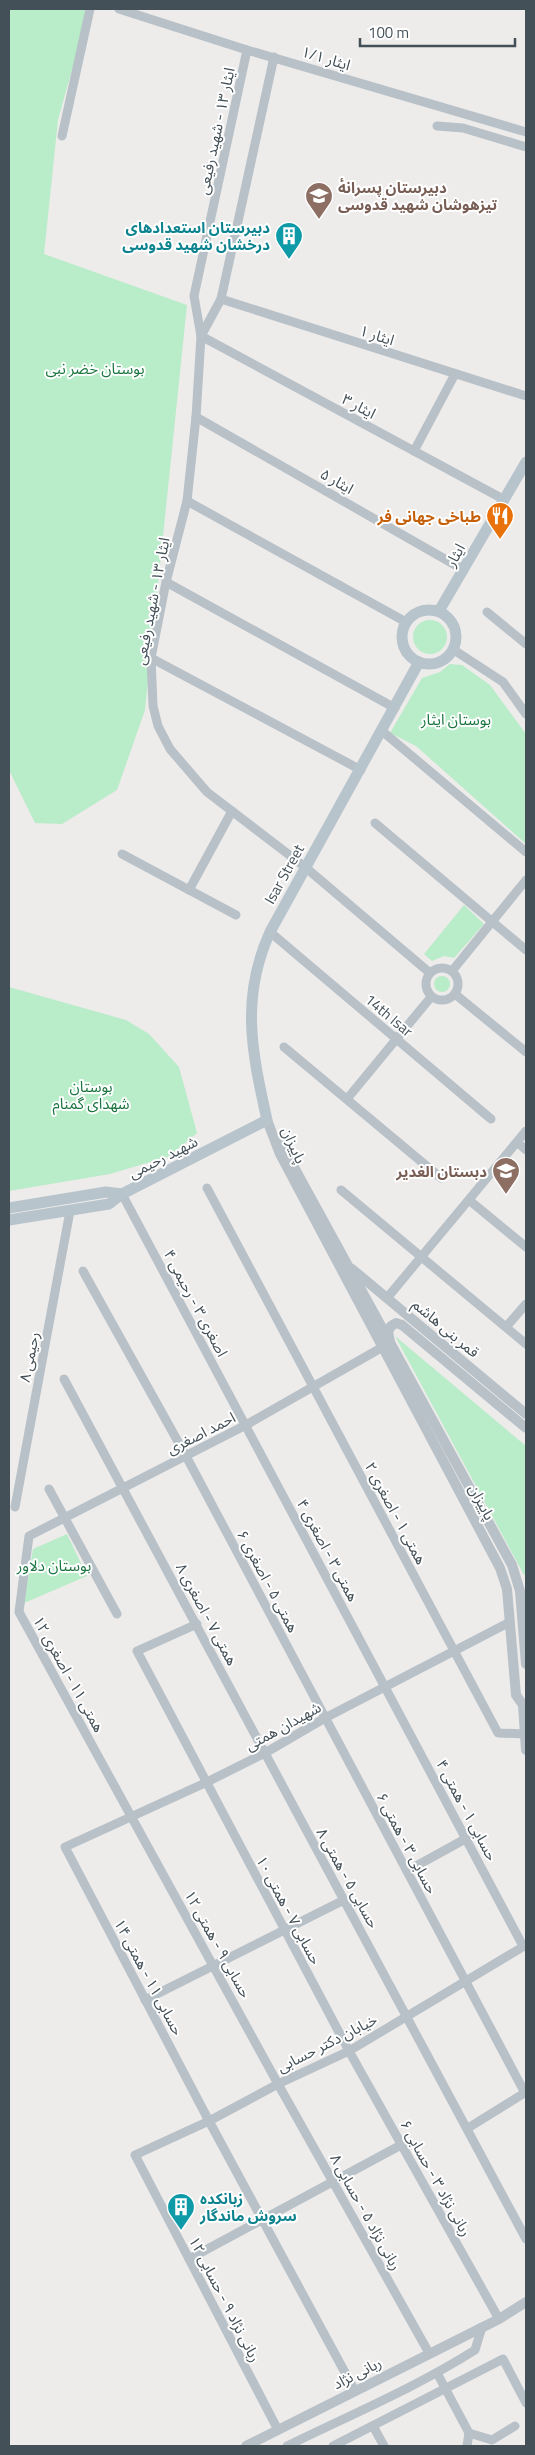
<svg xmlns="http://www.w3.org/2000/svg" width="535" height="2455" viewBox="0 0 535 2455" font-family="'Titillium Web','Noto Sans Arabic',sans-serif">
<rect width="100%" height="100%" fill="#eeebeb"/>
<g fill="#b9ecc8">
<polygon points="9,9 89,9 58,120 44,254 187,305 145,710 117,790 62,824 35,823 9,770"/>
<circle cx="430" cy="637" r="17"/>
<polygon points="450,664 462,665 490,685 526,734 526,844 416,746 390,733 422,678 440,672"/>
<polygon points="464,905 484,924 454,958 444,956 432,961 424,954"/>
<circle cx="442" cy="984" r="8"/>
<polygon points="9,987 126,1020 149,1034 179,1067 197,1133 170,1156 110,1174 9,1191"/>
<polygon points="395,1336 526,1446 526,1574 524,1575"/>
<polygon points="67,1534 87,1576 24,1603 33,1549"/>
</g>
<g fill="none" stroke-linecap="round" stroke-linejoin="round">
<g stroke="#b7c1c7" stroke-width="9">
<polyline points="119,9 247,50 526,132"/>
<polyline points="247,50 194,296 201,336 196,417 187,501 166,582 151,658 153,706 158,726 170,749 207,792 305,867 430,973"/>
<polyline points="437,126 463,128 526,147"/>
<polyline points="62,136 90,9"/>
<polyline points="221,299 526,396"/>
<polyline points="201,336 503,499"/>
<polyline points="201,336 221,299 274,57"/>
<polyline points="196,417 464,570"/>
<polyline points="414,451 455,374"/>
<polyline points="187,501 406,622"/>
<polyline points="166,582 395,708"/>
<polyline points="487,612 526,644"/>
<polyline points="454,650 503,682 526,714"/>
<polyline points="151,658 361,770"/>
<polyline points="382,731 526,852"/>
<polyline points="375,823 526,950"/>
<polyline points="122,854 236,915"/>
<polyline points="189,890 232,811"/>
<polyline points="270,932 491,1119"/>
<circle cx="442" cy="984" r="16"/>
<polyline points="452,971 526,880"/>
<polyline points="455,994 526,1052"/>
<polyline points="284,1047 441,1178"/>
<polyline points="347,1099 431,997"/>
<polyline points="517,1142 526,1150"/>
<polyline points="207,1188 498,1733 525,1734"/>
<polyline points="341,1190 526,1344"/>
<polyline points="122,1194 523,1946"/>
<polyline points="469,1200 526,1247"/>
<polyline points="83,1271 186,1456 525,2093"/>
<polyline points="387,1298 526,1131"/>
<polyline points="506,1327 526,1304"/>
<polyline points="381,1348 246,1425 29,1536 19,1612 278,2084 429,2353"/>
<polyline points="64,1379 526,2239"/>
<polyline points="49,1489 117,1614"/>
<polyline points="15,1507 70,1211"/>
<polyline points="197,1624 137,1651 349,2051 499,2319"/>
<polyline points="407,1871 467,1838"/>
<polyline points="145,2000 344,1900"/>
<polyline points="468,2128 526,2092"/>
<polyline points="189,2259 401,2145"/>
<polyline points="437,2373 469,2433 467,2446"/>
<polyline points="355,2391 209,2121 65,1847 205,1783 265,1753 325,1718 510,1622"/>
<polyline points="373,2426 384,2446"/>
<polyline points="278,2430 135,2155 209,2121 278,2084 349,2051 526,1945"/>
<polyline points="469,2433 492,2440 515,2426"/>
<path d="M287 2446C350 2415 415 2388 475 2350L482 2327"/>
<polyline points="333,2446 503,2359 526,2403"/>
</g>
<g stroke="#b7c1c7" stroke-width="10">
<polyline points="267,1120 280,1154 500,1568 507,1589 516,1695 523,1705 526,1750"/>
<polyline points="278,1138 512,1565 520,1591 526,1664"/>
<polyline points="352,1269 526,1414"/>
<polyline points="390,1342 388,1332 391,1326 396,1323 402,1325 526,1428"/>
<polyline points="246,2446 499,2319 526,2302"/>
</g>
<g stroke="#b7c4cc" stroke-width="11">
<circle cx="429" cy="637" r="27"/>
<polyline points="439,611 526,462"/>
<polyline points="9,1208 106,1192 122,1194"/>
<path d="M9 1220 109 1204 122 1194 267 1120C252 1052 240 998 270 932L419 662"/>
</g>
</g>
<defs>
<symbol id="school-pin" viewBox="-11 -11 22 30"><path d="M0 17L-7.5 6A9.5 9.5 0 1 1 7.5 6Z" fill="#8d6e63" stroke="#fff"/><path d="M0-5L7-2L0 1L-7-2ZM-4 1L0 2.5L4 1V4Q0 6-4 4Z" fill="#fff"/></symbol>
<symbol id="building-pin" viewBox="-11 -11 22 30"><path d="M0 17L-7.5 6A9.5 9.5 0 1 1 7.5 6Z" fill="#0f9aa8" stroke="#fff"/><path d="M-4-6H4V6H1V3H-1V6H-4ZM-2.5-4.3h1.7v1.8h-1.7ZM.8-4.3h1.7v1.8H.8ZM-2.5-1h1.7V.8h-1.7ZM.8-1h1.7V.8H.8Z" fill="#fff"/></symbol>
<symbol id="restaurant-pin" viewBox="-11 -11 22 30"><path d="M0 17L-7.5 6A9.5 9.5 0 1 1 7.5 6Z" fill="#e8710a" stroke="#fff"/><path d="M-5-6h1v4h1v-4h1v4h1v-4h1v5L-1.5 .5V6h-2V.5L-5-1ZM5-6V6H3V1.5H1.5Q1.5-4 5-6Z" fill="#fff"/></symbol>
</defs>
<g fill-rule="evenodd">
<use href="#school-pin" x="303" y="180" width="32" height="43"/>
<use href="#building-pin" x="273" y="220" width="32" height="43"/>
<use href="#restaurant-pin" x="484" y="500" width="32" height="43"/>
<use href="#school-pin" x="490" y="1155" width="32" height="43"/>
<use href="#building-pin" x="165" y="2191" width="32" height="43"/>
</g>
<g text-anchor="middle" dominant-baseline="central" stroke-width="4" stroke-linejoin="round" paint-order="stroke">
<g font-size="15" fill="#445057" stroke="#fff">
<text transform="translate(326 58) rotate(17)">ایثار ۱/۱</text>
<text transform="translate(216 131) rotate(-78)">ایثار ۱۳ - شهید رفیعی</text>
<text transform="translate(377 335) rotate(18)">ایثار ۱</text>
<text transform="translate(359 406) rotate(28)">ایثار ۳</text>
<text transform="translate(337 481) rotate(30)">ایثار ۵</text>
<text transform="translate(455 555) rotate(-61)">ایثار</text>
<text transform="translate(152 601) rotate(-79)">ایثار ۱۳ - شهید رفیعی</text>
<text transform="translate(284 874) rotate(-61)">Isar Street</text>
<text transform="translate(389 1015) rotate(40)">14th Isar</text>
<text transform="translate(294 1145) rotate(66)">پاییزان</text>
<text transform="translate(163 1157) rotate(-27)">شهید رحیمی</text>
<text transform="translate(196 1303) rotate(62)">اصغری ۳ - رحیمی ۴</text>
<text transform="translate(446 1328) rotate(40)">قمر بنی هاشم</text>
<text transform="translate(29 1357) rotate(-79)">رحیمی ۸</text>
<text transform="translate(201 1433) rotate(-27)">احمد اصغری</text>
<text transform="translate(482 1502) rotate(62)">پاییزان</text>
<text transform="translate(396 1513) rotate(62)">همتی ۱ - اصغری ۲</text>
<text transform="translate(328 1550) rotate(62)">همتی ۳ - اصغری ۴</text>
<text transform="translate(268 1581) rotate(62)">همتی ۵ - اصغری ۶</text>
<text transform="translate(207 1614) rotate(62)">همتی ۷ - اصغری ۸</text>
<text transform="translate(69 1674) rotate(61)">همتی ۱۱ - اصغری ۱۲</text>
<text transform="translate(283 1726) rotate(-29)">شهیدان همتی</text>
<text transform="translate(467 1810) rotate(62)">حسابی ۱ - همتی ۴</text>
<text transform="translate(407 1843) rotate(62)">حسابی ۳ - همتی ۶</text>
<text transform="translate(348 1878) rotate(61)">حسابی ۵ - همتی ۸</text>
<text transform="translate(289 1910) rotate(62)">حسابی ۷ - همتی ۱۰</text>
<text transform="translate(218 1944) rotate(61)">حسابی ۹ - همتی ۱۲</text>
<text transform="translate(149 1977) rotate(62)">حسابی ۱۱ - همتی ۱۴</text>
<text transform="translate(327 2043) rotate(-27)">خیابان دکتر حسابی</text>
<text transform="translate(436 2178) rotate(61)">ربانی نژاد ۳ - حسابی ۶</text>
<text transform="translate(366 2212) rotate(61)">ربانی نژاد ۵ - حسابی ۸</text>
<text transform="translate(225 2299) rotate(63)">ربانی نژاد ۹ - حسابی ۱۲</text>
<text transform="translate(357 2373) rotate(-27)">ربانی نژاد</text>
</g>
<g font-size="15" font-weight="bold" fill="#785e54" stroke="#fff" text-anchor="start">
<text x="338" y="187">دبیرستان پسرانهٔ<tspan x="338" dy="17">تیزهوشان شهید قدوسی</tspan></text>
<text x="487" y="1171" text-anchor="end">دبستان الغدیر</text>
</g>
<g font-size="15" font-weight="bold" fill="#0d838f" stroke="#fff" text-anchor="end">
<text x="270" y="227">دبیرستان استعدادهای<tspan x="270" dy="17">درخشان شهید قدوسی</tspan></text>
<text x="200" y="2198" text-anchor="start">زبانکده<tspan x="200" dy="17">سروش ماندگار</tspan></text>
</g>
<g font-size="15" fill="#1a743e" stroke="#fff">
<text x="95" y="368">بوستان خضر نبی</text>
<text x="456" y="719">بوستان ایثار</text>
<text x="91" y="1086">بوستان<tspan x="91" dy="17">شهدای گمنام</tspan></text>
<text x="54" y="1565">بوستان دلاور</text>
</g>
<g font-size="15" font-weight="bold" fill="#c56008" stroke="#fff" text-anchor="end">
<text x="481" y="516">طباخی جهانی فر</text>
</g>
</g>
<rect width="535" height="2455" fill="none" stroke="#445057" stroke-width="20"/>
<path d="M360 38v8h155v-8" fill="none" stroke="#445057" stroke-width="2.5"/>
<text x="368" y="38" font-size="15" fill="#445057" stroke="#ffffff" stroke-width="4" paint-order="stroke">100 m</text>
</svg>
